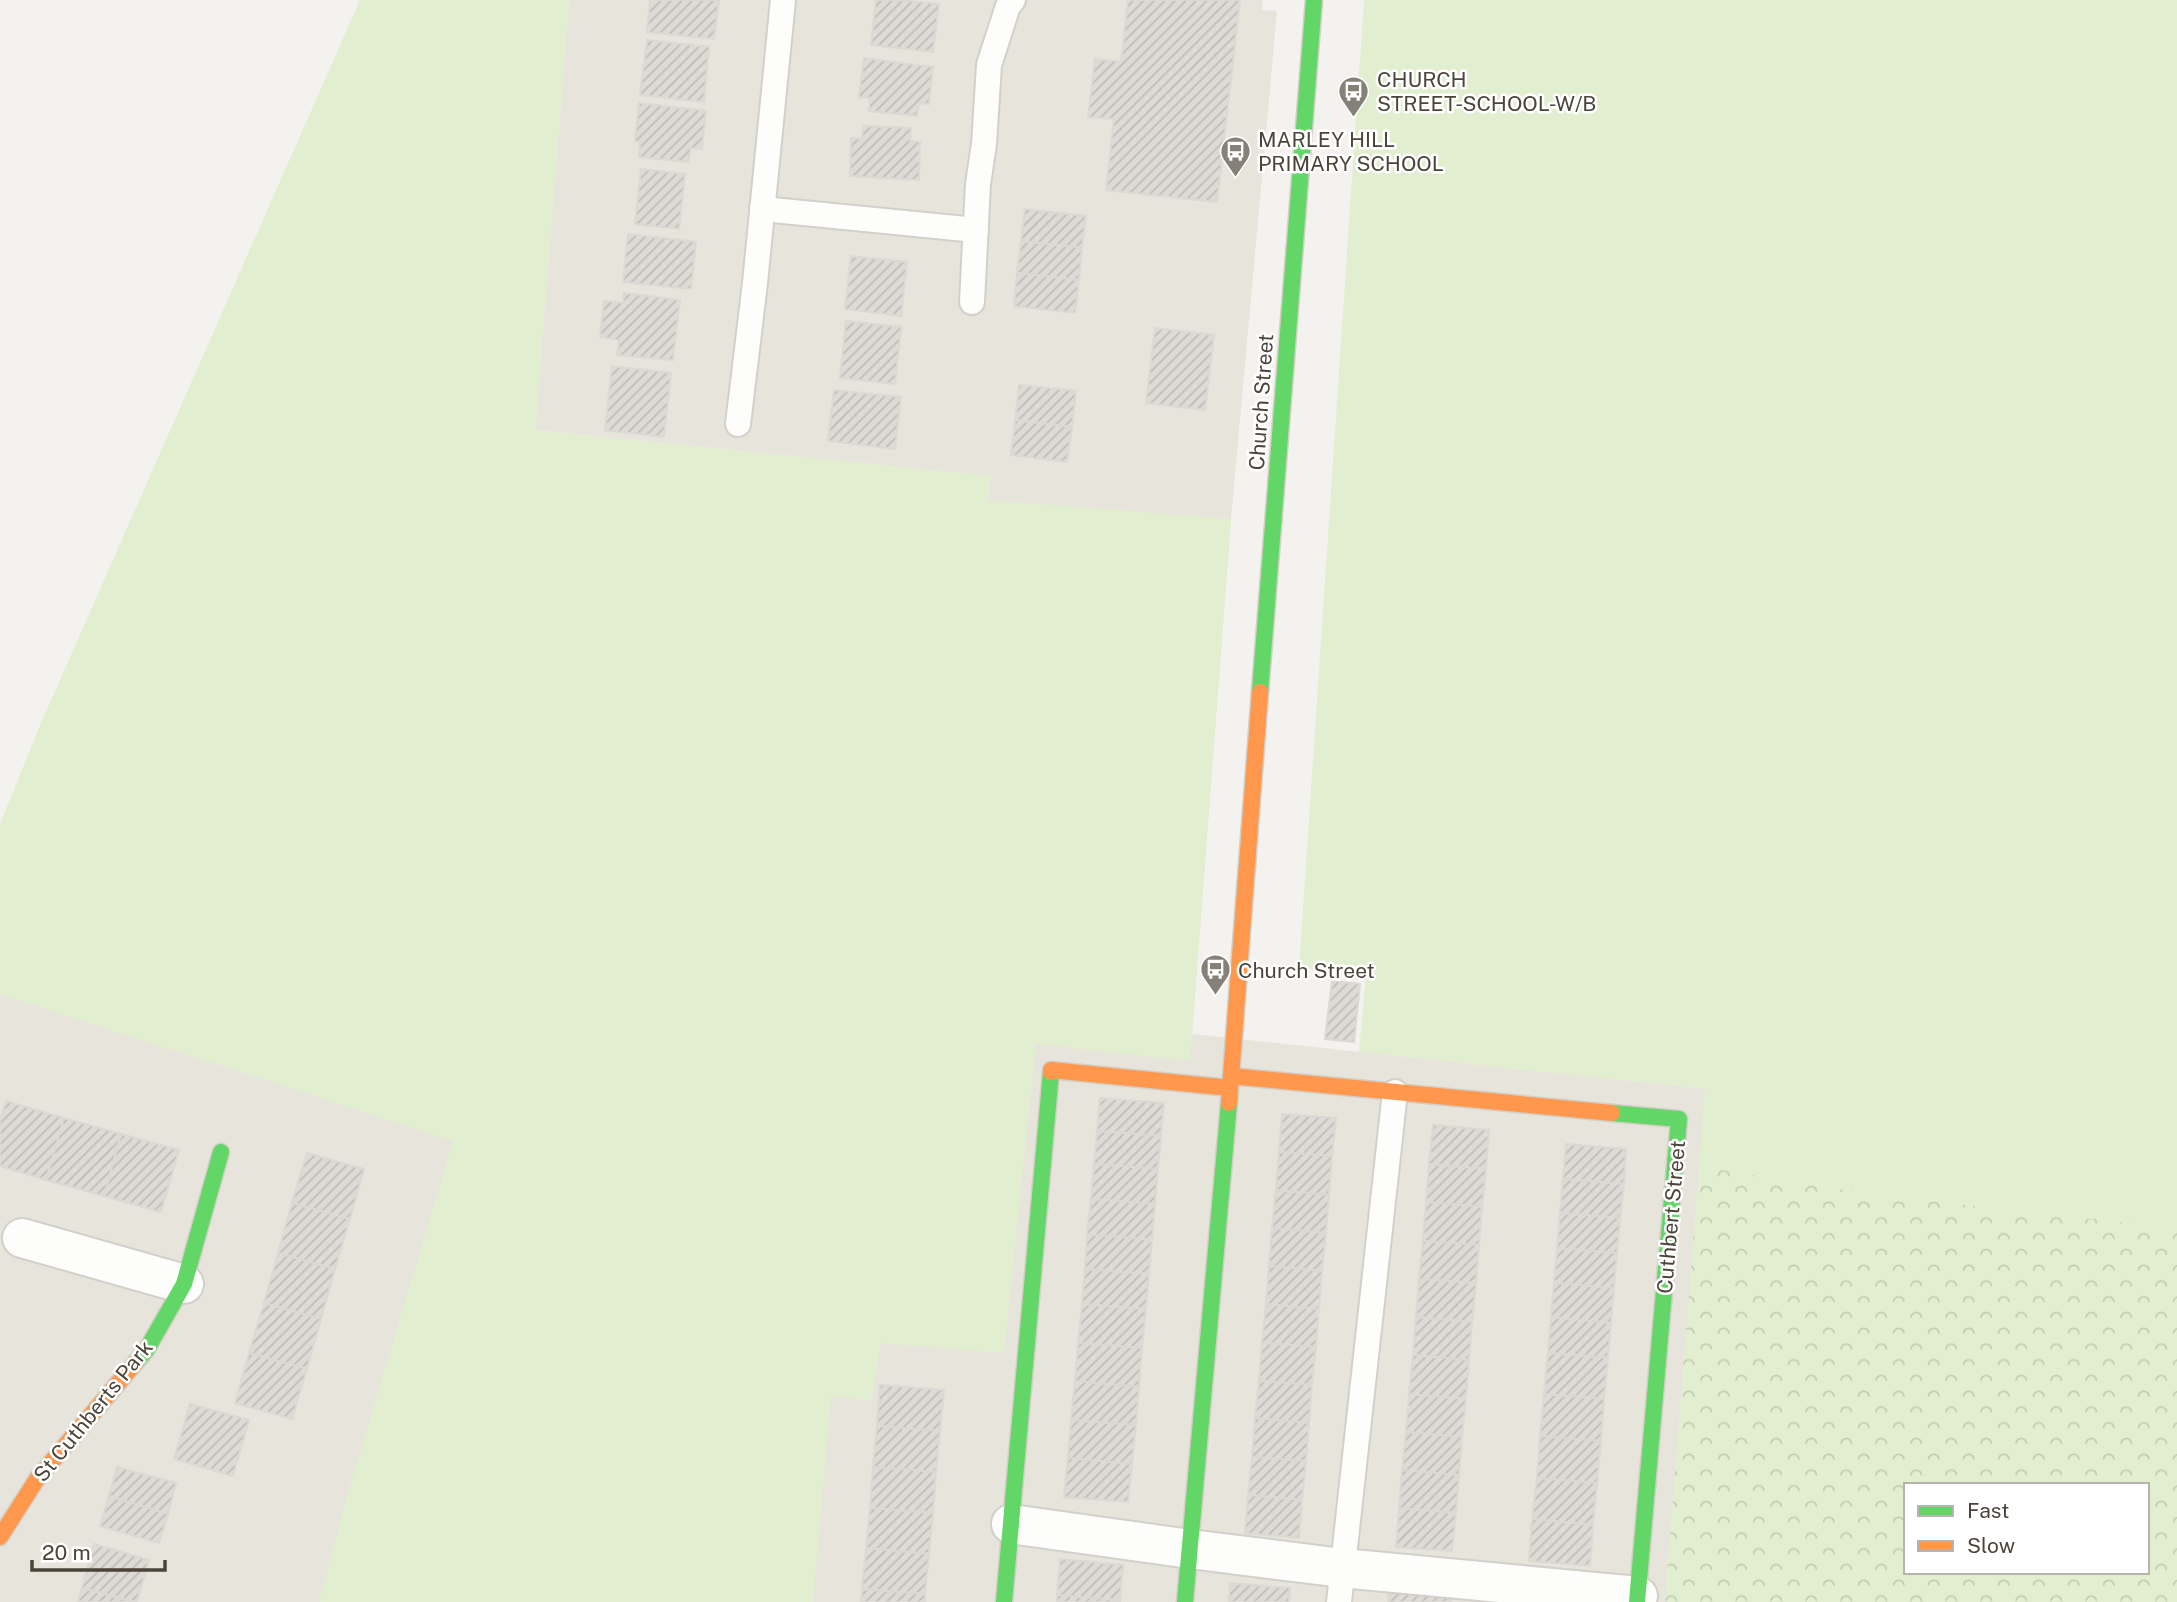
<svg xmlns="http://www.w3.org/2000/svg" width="2177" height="1602" viewBox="0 0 2177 1602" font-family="'Public Sans',sans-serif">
<defs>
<pattern id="park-crowns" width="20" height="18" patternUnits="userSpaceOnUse" patternTransform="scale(1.75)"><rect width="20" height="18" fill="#e1eecf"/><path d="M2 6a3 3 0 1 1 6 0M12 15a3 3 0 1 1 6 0" fill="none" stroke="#c3cdb2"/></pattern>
<pattern id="building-hatch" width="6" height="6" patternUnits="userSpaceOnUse" patternTransform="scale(1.75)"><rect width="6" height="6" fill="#dedbd6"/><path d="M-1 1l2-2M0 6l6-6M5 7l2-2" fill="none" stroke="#c0bdb8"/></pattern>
</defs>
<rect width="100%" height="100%" fill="#f4f2ee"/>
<polygon fill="#e7e4dc" points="569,0 1263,0 1262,10 1277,11 1231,519 1192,1034 1706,1089 1665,1602 0,1602 0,994 453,1140 988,500 991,476 535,430"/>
<g fill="#e1eecf">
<polygon points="360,0 569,0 535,430 991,476 988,500 1231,519 1190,1061 1036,1044 1004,1353 881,1343 871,1401 831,1396 813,1602 319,1602 345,1503 453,1141 0,994 0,824 41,723"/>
<polygon points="1364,0 2177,0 2177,1228 1874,1195 1699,1166 1705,1089 1359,1052 1366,974 1299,968"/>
</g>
<path fill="url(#park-crowns)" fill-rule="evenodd" d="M1699 1166 1874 1195 2177 1228V1602H1665ZM1906 1485H2147V1572H1906Z"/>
<g fill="url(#building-hatch)" stroke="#dcd9d4" stroke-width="2">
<polygon points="650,0 719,0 714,39 647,32"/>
<polygon points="876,0 899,0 939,4 933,52 871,45"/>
<polygon points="1128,0 1240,0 1217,202 1106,190 1114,119 1088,117 1095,59 1121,62"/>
<polygon points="647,40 709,47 704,102 640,95"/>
<polygon points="864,58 933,67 929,104 919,103 917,116 869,111 870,98 859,97"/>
<polygon points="639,103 706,111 702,149 691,148 688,162 639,157 640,142 635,141"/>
<polygon points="863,126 911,128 910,141 920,142 919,180 850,176 851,138 862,139"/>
<polygon points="641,169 685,174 679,229 635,224"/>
<polygon points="1025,209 1086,216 1082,248 1021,241"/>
<polygon points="628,234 696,242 691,289 623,282"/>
<polygon points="1021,241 1082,248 1079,280 1017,273"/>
<polygon points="851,256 907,262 901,316 845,309"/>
<polygon points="1017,273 1079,280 1075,313 1014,306"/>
<polygon points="624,293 680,300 673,360 617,355 619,340 600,337 604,301 623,303"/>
<polygon points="846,321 901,327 895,384 840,378"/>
<polygon points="1155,328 1214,335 1205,410 1146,403"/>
<polygon points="612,366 671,373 664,437 605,430"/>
<polygon points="1019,385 1076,391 1072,427 1015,420"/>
<polygon points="834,390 901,397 895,449 828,441"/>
<polygon points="1015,420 1072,427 1067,462 1011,455"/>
<polygon points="1332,981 1360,984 1354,1042 1325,1039"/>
<polygon points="1100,1098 1164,1103 1161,1136 1097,1131"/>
<polygon points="6,1101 64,1118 46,1180 0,1166 0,1121"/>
<polygon points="1282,1114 1336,1118 1332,1156 1279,1152"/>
<polygon points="64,1118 121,1134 104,1196 46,1180"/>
<polygon points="1433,1125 1489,1130 1486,1169 1429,1164"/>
<polygon points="1097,1131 1161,1136 1158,1169 1094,1164"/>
<polygon points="121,1134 179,1150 161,1212 104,1196"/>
<polygon points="1566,1144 1626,1149 1624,1184 1563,1179"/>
<polygon points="1279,1152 1332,1156 1329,1195 1276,1190"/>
<polygon points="307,1153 364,1169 350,1219 292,1203"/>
<polygon points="1094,1164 1158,1169 1155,1204 1091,1199"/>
<polygon points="1429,1164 1486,1169 1482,1207 1426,1202"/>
<polygon points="1563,1179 1624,1184 1620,1218 1560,1213"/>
<polygon points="1276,1190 1329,1195 1326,1233 1272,1228"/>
<polygon points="1091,1199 1155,1204 1152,1240 1087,1234"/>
<polygon points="1426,1202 1482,1207 1479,1245 1423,1241"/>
<polygon points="292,1203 350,1219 335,1269 278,1253"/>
<polygon points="1560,1213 1620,1218 1617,1253 1557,1248"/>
<polygon points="1272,1228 1326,1233 1322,1271 1269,1266"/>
<polygon points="1087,1234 1152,1240 1149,1274 1085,1269"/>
<polygon points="1423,1241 1479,1245 1476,1283 1419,1279"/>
<polygon points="1557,1248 1617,1253 1614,1288 1554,1283"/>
<polygon points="278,1253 335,1269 321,1319 264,1303"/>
<polygon points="1269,1266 1322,1271 1319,1309 1266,1304"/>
<polygon points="1085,1269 1149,1274 1146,1309 1082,1304"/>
<polygon points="1419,1279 1476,1283 1472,1322 1416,1317"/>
<polygon points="1554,1283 1614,1288 1611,1323 1551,1317"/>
<polygon points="264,1303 321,1319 307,1369 249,1353"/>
<polygon points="1082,1304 1146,1309 1142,1348 1078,1343"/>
<polygon points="1266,1304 1319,1309 1316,1347 1262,1343"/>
<polygon points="1416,1317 1472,1322 1469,1360 1413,1355"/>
<polygon points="1551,1317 1611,1323 1608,1358 1548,1353"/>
<polygon points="1078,1343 1142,1348 1139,1387 1075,1381"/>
<polygon points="1262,1343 1316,1347 1312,1385 1259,1381"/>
<polygon points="249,1353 307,1369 292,1419 235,1403"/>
<polygon points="1548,1353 1608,1358 1604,1399 1544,1394"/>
<polygon points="1413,1355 1469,1360 1466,1399 1409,1394"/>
<polygon points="1075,1381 1139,1387 1136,1425 1071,1420"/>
<polygon points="1259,1381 1312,1385 1309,1423 1255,1418"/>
<polygon points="880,1385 944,1390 940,1431 877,1426"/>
<polygon points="1409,1394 1466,1399 1462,1437 1406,1432"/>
<polygon points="1544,1394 1604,1399 1601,1441 1540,1436"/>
<polygon points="190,1404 249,1420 233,1476 174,1459"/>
<polygon points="1255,1418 1309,1423 1306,1461 1252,1457"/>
<polygon points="1071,1420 1136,1425 1132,1464 1068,1458"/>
<polygon points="877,1426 940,1431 936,1472 873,1467"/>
<polygon points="1406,1432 1462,1437 1459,1475 1402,1470"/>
<polygon points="1540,1436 1601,1441 1597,1483 1537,1478"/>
<polygon points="1252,1457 1306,1461 1302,1500 1248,1495"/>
<polygon points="1068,1458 1132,1464 1128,1502 1064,1497"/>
<polygon points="117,1467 176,1483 168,1514 109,1496"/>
<polygon points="873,1467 936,1472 933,1513 870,1508"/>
<polygon points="1402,1470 1459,1475 1456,1513 1399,1508"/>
<polygon points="1537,1478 1597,1483 1593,1525 1532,1519"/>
<polygon points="1248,1495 1302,1500 1299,1538 1245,1533"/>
<polygon points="109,1496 168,1514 159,1543 100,1526"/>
<polygon points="870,1508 933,1513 929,1554 866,1548"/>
<polygon points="1399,1508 1456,1513 1452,1551 1396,1547"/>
<polygon points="1532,1519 1593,1525 1590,1566 1529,1561"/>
<polygon points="94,1544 149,1560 137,1602 82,1588"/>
<polygon points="866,1548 929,1554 925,1594 862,1589"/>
<polygon points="1060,1559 1123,1565 1120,1600 1057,1595"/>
<polygon points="1230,1583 1290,1588 1289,1602 1229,1602"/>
<polygon points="82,1588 133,1602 78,1602"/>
<polygon points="1389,1588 1451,1594 1451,1602 1388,1602"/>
<polygon points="862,1589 925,1594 925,1602 861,1602"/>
<polygon points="1057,1595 1120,1600 1120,1602 1057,1602"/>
</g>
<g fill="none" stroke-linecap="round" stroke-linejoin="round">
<defs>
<g id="lane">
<polyline points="762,209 976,230"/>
<polyline points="972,302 978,184 984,144 989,65 1008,6 1013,0"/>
<polyline points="738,424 755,283 783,0"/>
<polyline points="1339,1602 1395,1092"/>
</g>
<g id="street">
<polyline points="22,1238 184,1284"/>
<polyline points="1011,1524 1190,1549 1342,1568 1638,1596"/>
</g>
<g id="fast">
<polyline points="1260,692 1314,0"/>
<polyline points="1612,1113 1679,1119 1637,1602"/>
<polyline points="136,1362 147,1349 184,1284 221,1152"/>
<polyline points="1004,1602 1051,1072"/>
<polyline points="1185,1602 1229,1103"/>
</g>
<g id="slow">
<polyline points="1051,1072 1051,1070 1230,1088"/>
<polyline points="1231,1076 1612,1113"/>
<polyline points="1229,1103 1260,692"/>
<polyline points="0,1537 37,1479 136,1362"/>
</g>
</defs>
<use href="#lane" stroke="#d2d0cb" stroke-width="28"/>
<use href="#street" stroke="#d2d0cb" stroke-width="42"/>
<use href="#fast" stroke="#d3cfc5" stroke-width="19"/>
<use href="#slow" stroke="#d3cfc5" stroke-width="19"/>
<use href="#lane" stroke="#fdfdfc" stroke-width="24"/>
<use href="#street" stroke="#fdfdfc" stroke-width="38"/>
<use href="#fast" stroke="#63d668" stroke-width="16"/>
<use href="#slow" stroke="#ff974d" stroke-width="16"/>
</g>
<defs>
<symbol id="bus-pin" viewBox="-11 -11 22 30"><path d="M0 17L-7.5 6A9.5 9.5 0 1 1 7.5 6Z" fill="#868178" stroke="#fff"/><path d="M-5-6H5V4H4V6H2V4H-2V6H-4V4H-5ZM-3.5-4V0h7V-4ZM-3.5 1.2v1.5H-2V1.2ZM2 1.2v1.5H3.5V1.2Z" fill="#fff"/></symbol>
</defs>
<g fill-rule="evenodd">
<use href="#bus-pin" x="1336" y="74" width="35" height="47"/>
<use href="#bus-pin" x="1218" y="134" width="35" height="47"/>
<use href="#bus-pin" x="1198" y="952" width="35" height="47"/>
</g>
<g text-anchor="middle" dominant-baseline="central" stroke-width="5" stroke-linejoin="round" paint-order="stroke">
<g font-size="21" fill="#4b4439" stroke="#fff" text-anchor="start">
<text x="1377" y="79">CHURCH<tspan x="1377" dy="24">STREET-SCHOOL-W/B</tspan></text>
<text x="1258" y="139">MARLEY HILL<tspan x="1258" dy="24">PRIMARY SCHOOL</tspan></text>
<text x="1238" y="970">Church Street</text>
</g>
<g font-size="21" fill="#4b4439" stroke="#fff">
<text transform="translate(1261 402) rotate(-86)">Church Street</text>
<text transform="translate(1671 1217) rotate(-85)">Cuthbert Street</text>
<text transform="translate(93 1411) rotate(-51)">St Cuthberts Park</text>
</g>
</g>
<rect x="1904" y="1483" width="245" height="91" fill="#ffffff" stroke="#b7b4b0" stroke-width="2"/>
<rect x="1918" y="1506" width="35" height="10" fill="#63d668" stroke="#b7b4b0" stroke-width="2"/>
<text x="1967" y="1518" font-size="21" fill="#4b4439">Fast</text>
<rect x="1918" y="1541" width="35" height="10" fill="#ff974d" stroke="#b7b4b0" stroke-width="2"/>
<text x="1967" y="1553" font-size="21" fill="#4b4439">Slow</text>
<path d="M32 1560v10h133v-10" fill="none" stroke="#4b4439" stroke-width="3.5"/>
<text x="42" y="1560" font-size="21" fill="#4b4439" stroke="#ffffff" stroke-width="5" paint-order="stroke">20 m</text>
</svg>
